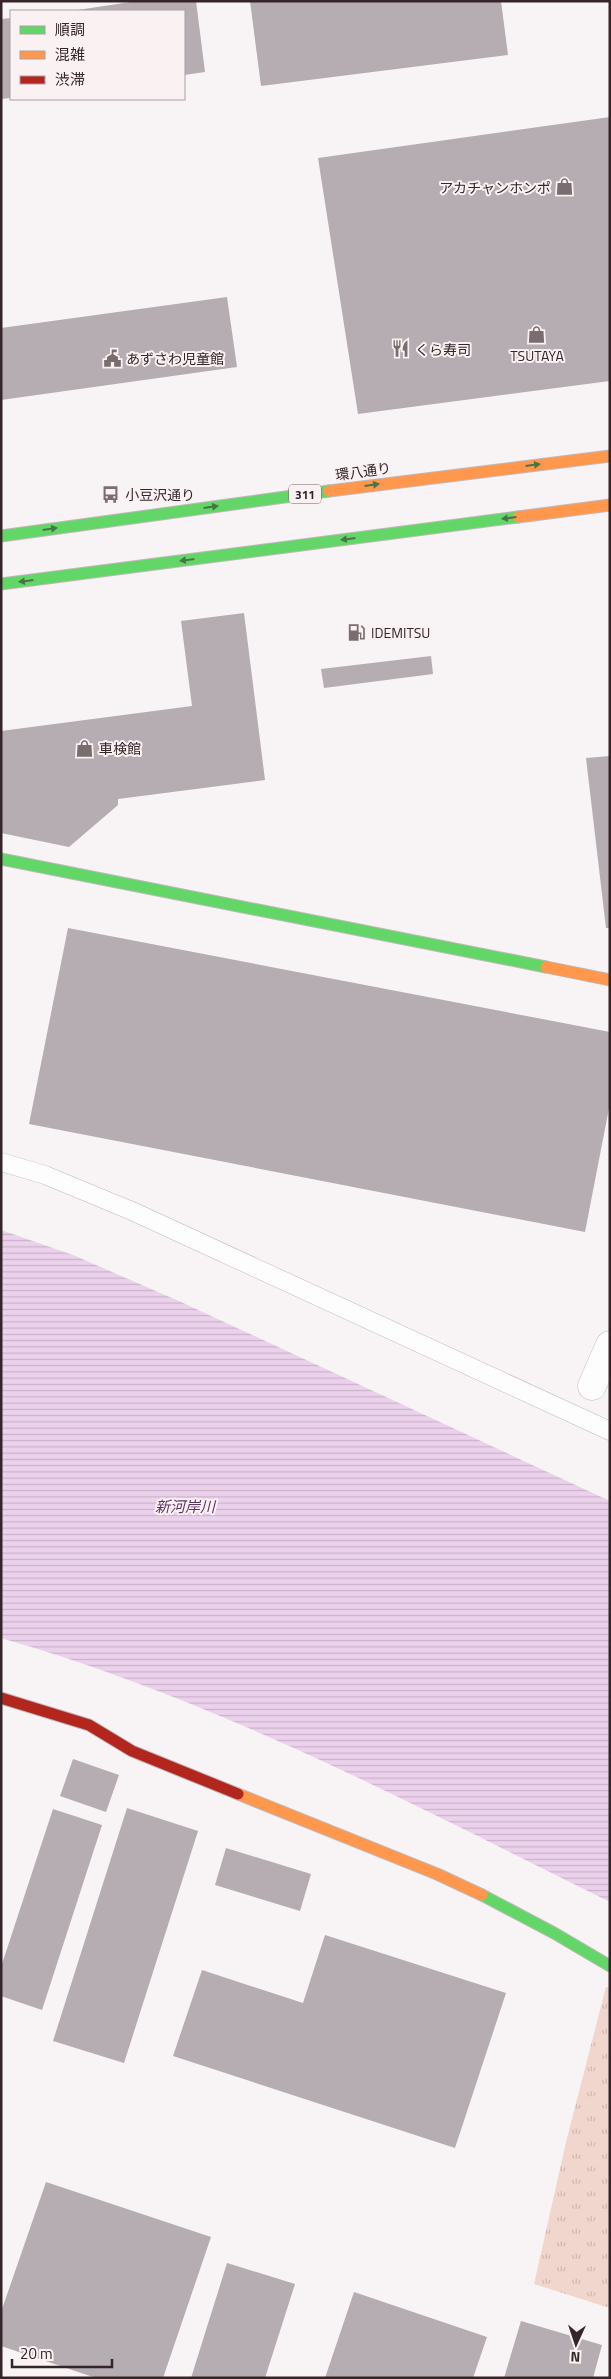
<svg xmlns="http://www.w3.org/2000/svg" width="611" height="2379" viewBox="0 0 611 2379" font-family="'Titillium Web','Noto Sans JP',sans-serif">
<defs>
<pattern id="grass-tufts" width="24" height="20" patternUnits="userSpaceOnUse" patternTransform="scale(1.25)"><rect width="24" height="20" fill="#f1d6cd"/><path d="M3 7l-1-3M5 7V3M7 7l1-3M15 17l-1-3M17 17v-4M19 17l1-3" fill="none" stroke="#cfb8b0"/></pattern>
<pattern id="water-rules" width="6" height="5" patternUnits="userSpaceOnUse" patternTransform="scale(1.25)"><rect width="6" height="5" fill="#ebd1ec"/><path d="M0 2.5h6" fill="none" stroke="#cab3ca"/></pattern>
</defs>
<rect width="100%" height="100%" fill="#f8f3f4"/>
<polygon fill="url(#grass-tufts)" points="606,1987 610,1988 610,2308 534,2284 566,2142"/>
<path fill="url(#water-rules)" d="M1 1230 73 1255 181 1302 610 1501V1902C412 1804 215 1699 1 1638Z"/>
<g fill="#b5adb1">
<polygon points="137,1 196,1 205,72 184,75 184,11 71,11"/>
<polygon points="250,1 501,1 508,55 261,86"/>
<polygon points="11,18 11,98 1,99 1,19"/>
<polygon points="610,117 610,381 358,414 318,158"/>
<polygon points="227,297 237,367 1,400 1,328"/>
<polygon points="244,613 265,780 118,799 118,805 69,847 1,833 1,731 192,706 181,621"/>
<polygon points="431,656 433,674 324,688 321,669"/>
<polygon points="610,756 610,928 606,928 586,758"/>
<polygon points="68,928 610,1032 610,1103 585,1232 29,1124"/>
<polygon points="73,1759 119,1775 106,1812 60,1796"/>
<polygon points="127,1808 198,1831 124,2063 53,2041"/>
<polygon points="53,1809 102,1825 42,2010 1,1996 1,1967"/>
<polygon points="226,1848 311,1874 300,1911 215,1885"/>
<polygon points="325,1935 506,1993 455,2148 173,2056 202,1970 303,2003"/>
<polygon points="46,2182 211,2237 163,2378 96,2378 1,2346 1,2312"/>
<polygon points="227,2263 295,2284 265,2378 191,2378"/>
<polygon points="354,2292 487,2337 473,2378 325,2378"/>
<polygon points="521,2321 602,2345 593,2378 504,2378"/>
</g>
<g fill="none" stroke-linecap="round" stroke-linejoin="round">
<defs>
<polyline id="lane" points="1,1162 45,1175 132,1211 610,1431"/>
<polyline id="street" points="592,1386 610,1345"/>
<g id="fast">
<polyline points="1,536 329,491"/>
<polyline points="1,584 518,517"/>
<polyline points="1,859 546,967"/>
<polyline points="482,1895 554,1933 610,1966"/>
</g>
<g id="slow">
<polyline points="329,491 610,456"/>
<polyline points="518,517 610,505"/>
<polyline points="546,967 610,980"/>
<polyline points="238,1794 437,1874 482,1895"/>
</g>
<polyline id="jam" points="1,1698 89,1725 132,1751 238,1794"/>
</defs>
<use href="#lane" stroke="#c0b8ba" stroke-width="19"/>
<use href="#street" stroke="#c0b8ba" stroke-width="29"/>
<use href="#fast" stroke="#c0b8ba" stroke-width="13"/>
<use href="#slow" stroke="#c0b8ba" stroke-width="13"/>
<use href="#jam" stroke="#c0b8ba" stroke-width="13"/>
<polyline stroke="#dedcdc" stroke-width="3" stroke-dasharray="1 4" stroke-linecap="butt" points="609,73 610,73"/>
<use href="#lane" stroke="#fefdfd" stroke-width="18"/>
<use href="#street" stroke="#fefdfd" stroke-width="28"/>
<use href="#fast" stroke="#63d668" stroke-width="11"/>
<use href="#slow" stroke="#ff974d" stroke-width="11"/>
<use href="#jam" stroke="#b3261e" stroke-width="11"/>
</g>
<defs><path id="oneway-solid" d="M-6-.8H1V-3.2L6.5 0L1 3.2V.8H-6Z" transform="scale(1.25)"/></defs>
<g fill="#497545">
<use href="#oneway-solid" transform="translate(533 465) rotate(-7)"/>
<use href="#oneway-solid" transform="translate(372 485) rotate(-8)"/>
<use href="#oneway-solid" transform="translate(211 507) rotate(-8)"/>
<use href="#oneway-solid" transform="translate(509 518) rotate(173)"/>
<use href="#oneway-solid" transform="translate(50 529) rotate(-8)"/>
<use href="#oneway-solid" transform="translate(348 539) rotate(173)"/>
<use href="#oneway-solid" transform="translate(187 560) rotate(173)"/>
<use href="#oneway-solid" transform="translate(26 581) rotate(173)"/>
</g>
<defs>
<symbol id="shop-bare" viewBox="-9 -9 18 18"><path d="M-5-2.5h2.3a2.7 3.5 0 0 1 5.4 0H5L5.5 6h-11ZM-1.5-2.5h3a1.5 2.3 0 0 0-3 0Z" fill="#796d6f" stroke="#faf1f3" stroke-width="2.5" paint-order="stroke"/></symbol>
<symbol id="restaurant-bare" viewBox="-9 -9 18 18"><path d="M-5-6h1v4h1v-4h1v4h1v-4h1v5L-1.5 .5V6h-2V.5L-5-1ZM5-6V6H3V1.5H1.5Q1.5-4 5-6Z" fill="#796d6f" stroke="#faf1f3" stroke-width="2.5" paint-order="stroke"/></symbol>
<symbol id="civic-bare" viewBox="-9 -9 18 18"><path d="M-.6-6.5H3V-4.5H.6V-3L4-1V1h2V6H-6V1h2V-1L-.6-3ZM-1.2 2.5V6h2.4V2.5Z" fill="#796d6f" stroke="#faf1f3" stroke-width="2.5" paint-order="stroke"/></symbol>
<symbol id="bus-bare" viewBox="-9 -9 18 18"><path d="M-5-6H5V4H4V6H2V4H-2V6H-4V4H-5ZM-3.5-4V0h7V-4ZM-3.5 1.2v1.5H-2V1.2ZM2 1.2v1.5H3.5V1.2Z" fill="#796d6f" stroke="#faf1f3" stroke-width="2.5" paint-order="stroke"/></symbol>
<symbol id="fuel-bare" viewBox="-9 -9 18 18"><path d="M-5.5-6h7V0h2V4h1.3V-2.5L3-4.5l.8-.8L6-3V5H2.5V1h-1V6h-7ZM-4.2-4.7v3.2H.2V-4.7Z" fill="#796d6f" stroke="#faf1f3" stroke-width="2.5" paint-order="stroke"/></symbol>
</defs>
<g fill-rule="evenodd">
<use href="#shop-bare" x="552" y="174" width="25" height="25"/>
<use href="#shop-bare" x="524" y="322" width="25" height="25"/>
<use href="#restaurant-bare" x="388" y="336" width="25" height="25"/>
<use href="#civic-bare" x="100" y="346" width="25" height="25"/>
<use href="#bus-bare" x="98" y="482" width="25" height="25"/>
<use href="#fuel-bare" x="344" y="620" width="25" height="25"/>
<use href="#shop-bare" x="72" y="736" width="25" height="25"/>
</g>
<g text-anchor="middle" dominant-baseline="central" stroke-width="4" stroke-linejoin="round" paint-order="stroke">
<rect fill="#faf1f3" stroke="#6f6265" stroke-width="1" x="289" y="484.5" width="32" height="19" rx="4"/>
<g font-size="12" font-weight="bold" fill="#342528">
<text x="305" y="494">311</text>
</g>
<g font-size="14" fill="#342528" stroke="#faf1f3" text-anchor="start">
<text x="551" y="187" text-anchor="end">アカチャンホンポ</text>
<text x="415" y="349">くら寿司</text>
<text x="537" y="355" text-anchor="middle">TSUTAYA</text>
<text x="126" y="358">あずさわ児童館</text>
<text x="125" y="494">小豆沢通り</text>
<text x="371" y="632">IDEMITSU</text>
<text x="99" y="748">車検館</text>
</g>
<g font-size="14" fill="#342528" stroke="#faf1f3">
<text transform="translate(363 471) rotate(-8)">環八通り</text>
</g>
<g font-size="15" font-style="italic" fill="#5f3364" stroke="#faf1f3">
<text x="185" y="1506">新河岸川</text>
</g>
</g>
<rect width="611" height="2379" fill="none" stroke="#342528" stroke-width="5"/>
<rect x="10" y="10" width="175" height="90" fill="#faf1f3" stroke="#ab9fa2"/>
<rect x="20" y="26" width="25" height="8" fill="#63d668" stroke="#ab9fa2"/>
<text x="55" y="35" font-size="15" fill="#342528">順調</text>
<rect x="20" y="51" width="25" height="8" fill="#ff974d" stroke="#ab9fa2"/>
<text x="55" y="60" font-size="15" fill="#342528">混雑</text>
<rect x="20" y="76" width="25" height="8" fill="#b3261e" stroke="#ab9fa2"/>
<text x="55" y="85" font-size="15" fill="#342528">渋滞</text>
<g transform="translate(576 2344) rotate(183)" stroke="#faf1f3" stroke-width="4" paint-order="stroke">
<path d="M0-4L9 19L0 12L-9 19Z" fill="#342528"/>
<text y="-8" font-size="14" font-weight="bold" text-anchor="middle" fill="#342528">N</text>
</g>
<path d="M12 2359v8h100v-8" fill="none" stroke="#342528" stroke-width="2.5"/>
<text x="20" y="2359" font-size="15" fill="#342528" stroke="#faf1f3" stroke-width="4" paint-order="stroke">20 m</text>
</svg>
